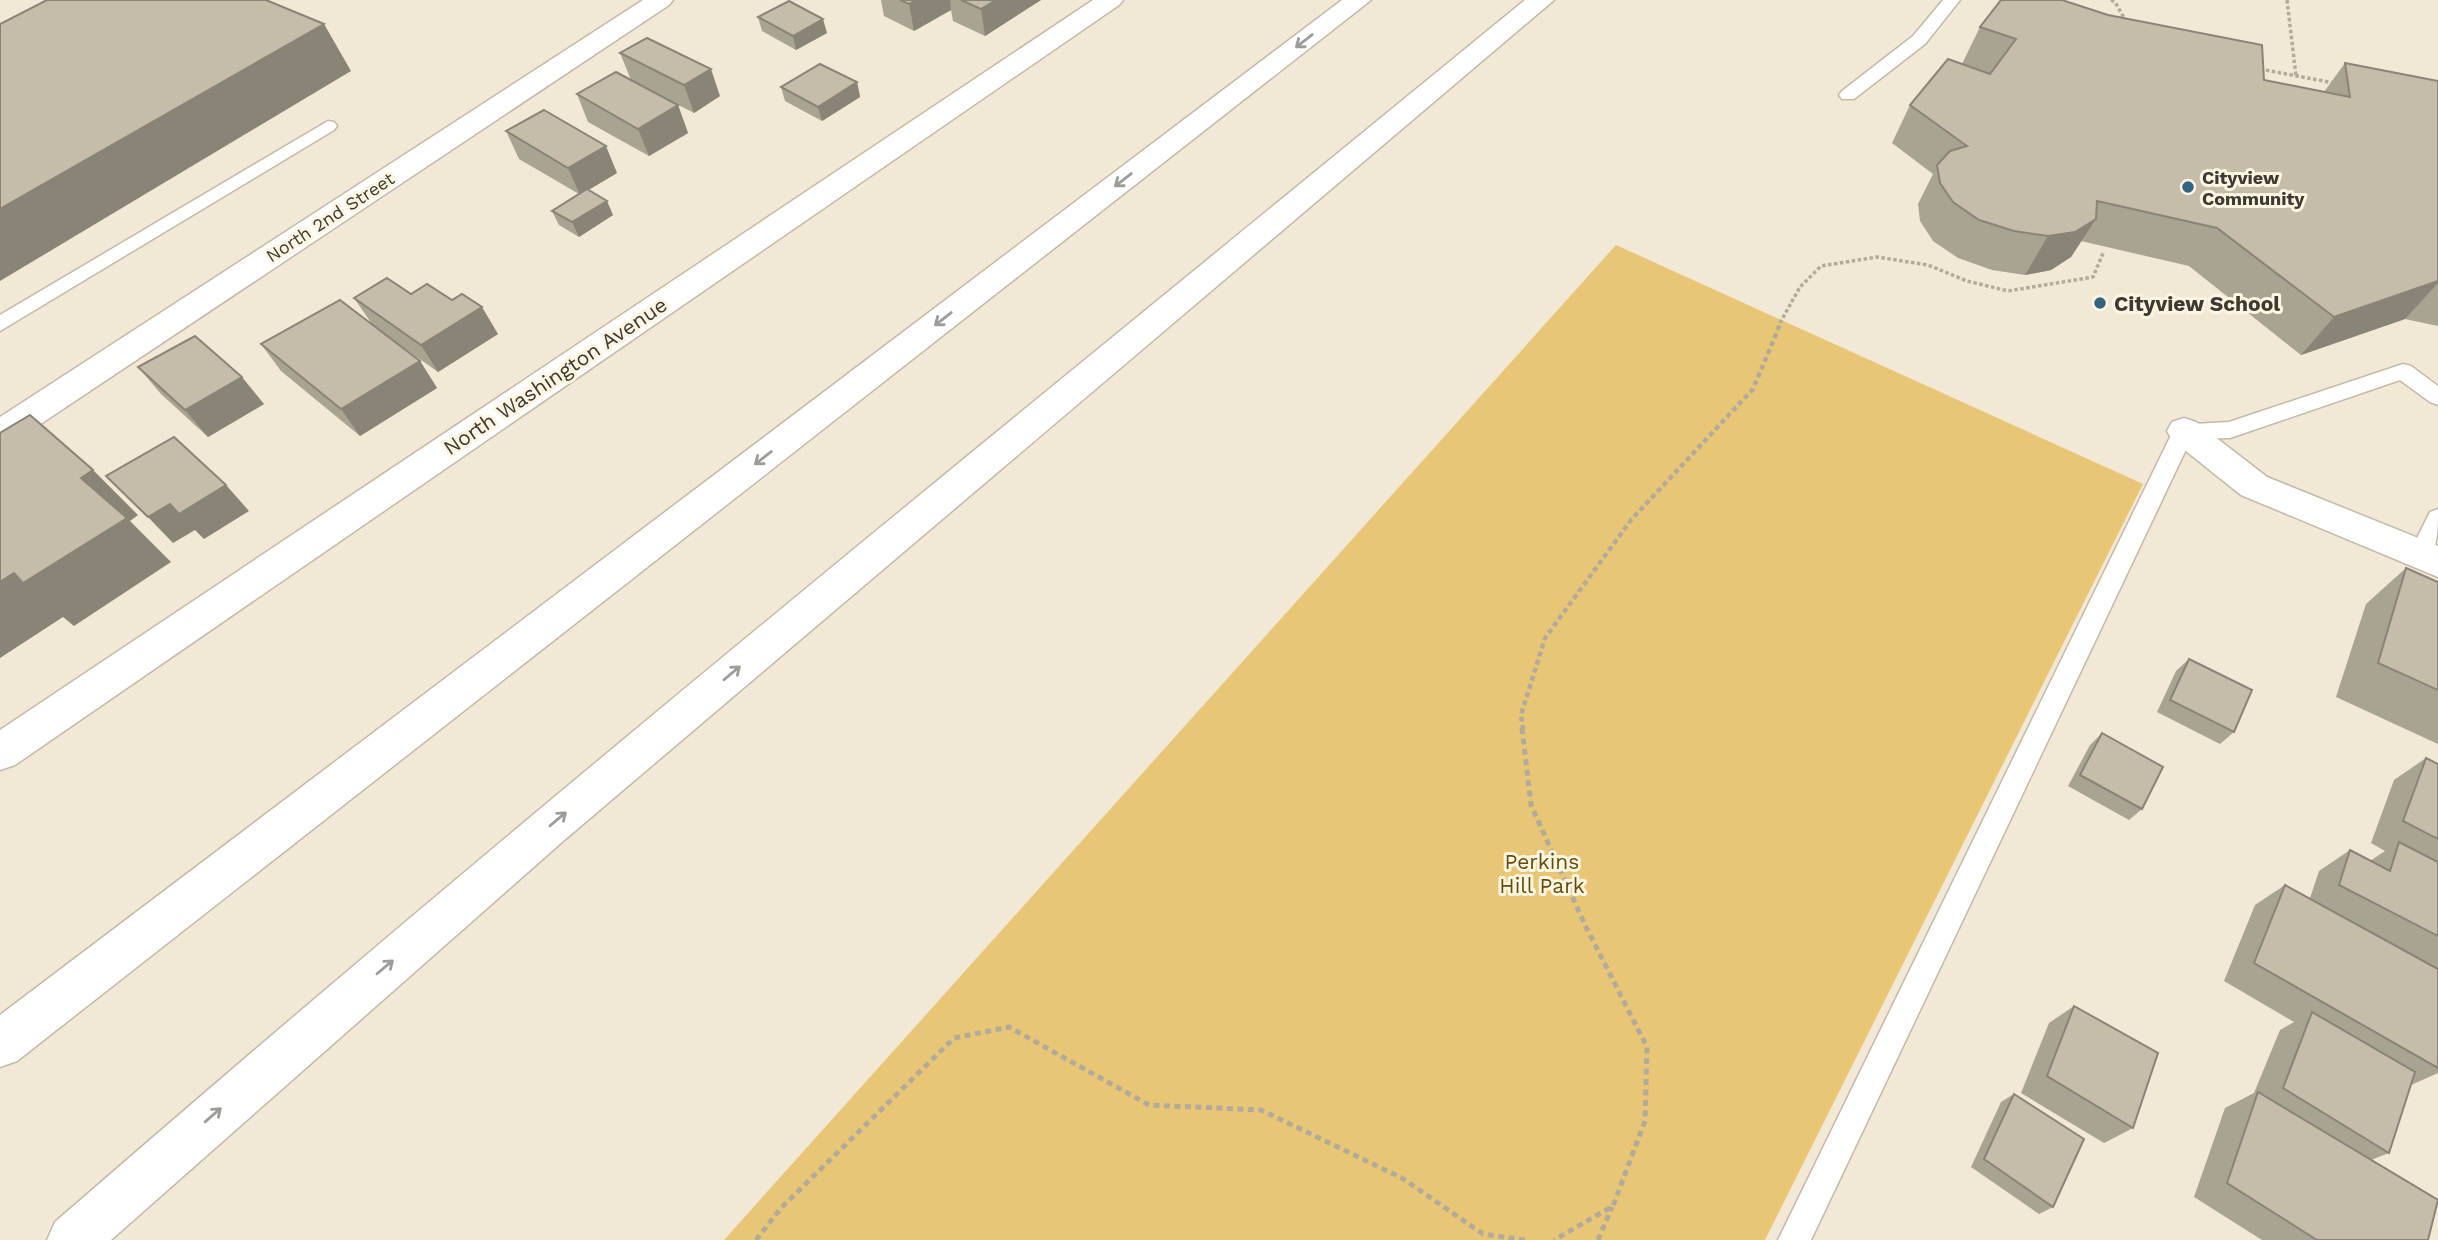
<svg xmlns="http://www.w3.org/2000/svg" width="2438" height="1240" viewBox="0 0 2438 1240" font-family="'Work Sans',sans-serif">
<rect width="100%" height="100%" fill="#f1e8d5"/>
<polygon fill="#e8c675" points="1616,245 2143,484 1765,1240 724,1240"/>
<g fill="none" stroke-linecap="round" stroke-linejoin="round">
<defs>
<g id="service">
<polygon points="1943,0 1960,0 1925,44 1854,99 1842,99 1839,95 1842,91 1913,36"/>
<polygon points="328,121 334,122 337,126 334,130 0,331 0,315"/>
<polygon points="2403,364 2411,366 2438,386 2438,405 2430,402 2400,380 2230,438 2191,439 1811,1240 1778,1240 2176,425 2229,422"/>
<path d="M2438 509C2438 529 2438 543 2429 561L2421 563 2413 561 2409 554 2430 512Z"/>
</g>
<polygon id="minor" points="2184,418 2196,422 2267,477 2438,546 2438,577 2241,495 2172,440 2167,431 2172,422"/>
<g id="tertiary">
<polygon points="643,0 673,0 669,5 12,443 0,447 0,417"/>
<polygon points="1093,0 1123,0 1119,5 15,765 0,770 0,730"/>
</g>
<g id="motorway">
<polygon points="1342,0 1371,0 17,1061 0,1067 0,1015"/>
<path d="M1525 0H1554L562 842 111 1240H47L55 1222C536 803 1032 404 1525 0Z"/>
</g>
</defs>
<use href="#service" stroke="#c2baa7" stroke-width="3"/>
<use href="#minor" stroke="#c2baa7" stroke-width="3"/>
<use href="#tertiary" stroke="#c2baa7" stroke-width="3"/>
<use href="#motorway" stroke="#c2baa7" stroke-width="3"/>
<g stroke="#b2ab9c" stroke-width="3.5" stroke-dasharray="3.5 2.5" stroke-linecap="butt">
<polyline points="2111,0 2115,2 2127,23"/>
<polyline points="2287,0 2296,76"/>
<polyline points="2260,69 2334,83"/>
<polyline points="1780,323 1800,287 1821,266 1877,257 1928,265 1967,281 2008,291 2093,277 2104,251"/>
</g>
<polyline stroke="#b2ab9c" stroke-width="4.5" stroke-dasharray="5 3.5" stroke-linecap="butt" points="1523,730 1521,715 1545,638 1631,520 1753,389 1781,322"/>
<g stroke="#b2ab9c" stroke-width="5" stroke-dasharray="6 4.5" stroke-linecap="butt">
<polyline points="1522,728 1531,805 1585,925 1647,1047 1645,1121 1613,1206 1554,1240"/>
<polyline points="756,1240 781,1208 954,1038 1009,1027 1149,1105 1261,1110 1402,1178 1483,1234 1525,1240"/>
<polyline points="1598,1240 1612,1207"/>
</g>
<use href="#service" fill="#fff" fill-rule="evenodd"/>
<use href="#minor" fill="#fff" fill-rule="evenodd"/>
<use href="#tertiary" fill="#fff" fill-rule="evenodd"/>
<use href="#motorway" fill="#fff" fill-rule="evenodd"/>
</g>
<g fill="#a9a392">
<polygon points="881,0 1041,0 985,36 953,21 951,10 914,31 884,16"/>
<polygon points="758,17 827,33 796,50 762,31"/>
<polygon points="1980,27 2324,92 2345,63 2438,81 2438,326 2405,319 2301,355 2189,266 2081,241 2071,257 2051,270 2025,275 1992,270 1958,258 1933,241 1920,221 1918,204 1933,174 1892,143 1910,105 1962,64"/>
<polygon points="620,53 720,96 694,113 651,91 678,105 688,133 649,156 588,122 577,94 631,80"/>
<polygon points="857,82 860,97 822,121 785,101 781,87"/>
<polygon points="506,131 617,173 588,190 613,215 579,237 559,225 552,211 579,194 519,159"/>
<polygon points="411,294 498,334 438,372 376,328 420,361 437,388 360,436 281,371 261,344 372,324 354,298"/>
<polygon points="138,367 264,404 208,437 161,394"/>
<polygon points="2406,568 2438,582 2438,744 2336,697 2366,604"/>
<polygon points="2189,659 2234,732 2220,744 2157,712 2176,671"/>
<polygon points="2102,733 2142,809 2129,820 2068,786 2090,745"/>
<polygon points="2426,758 2438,764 2438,1073 2411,1085 2389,1153 2371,1160 2428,1240 2262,1240 2194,1197 2225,1108 2254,1093 2280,1030 2294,1022 2224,981 2255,905 2285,885 2310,898 2319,871 2350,850 2370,861 2385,851 2371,843 2394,780"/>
<polygon points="2074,1006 2133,1128 2104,1143 2021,1093 2049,1023"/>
<polygon points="2014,1094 2053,1207 2039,1214 1971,1167 2001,1102"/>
</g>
<g fill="#8a8477">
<polygon points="917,0 950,0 951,10 914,31 909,4"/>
<polygon points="996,0 1041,0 985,36 981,9"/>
<polygon points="823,19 827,33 796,50 793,36"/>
<polygon points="324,24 351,71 0,281 0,209"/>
<polygon points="711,69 720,96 694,113 684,85"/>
<polygon points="857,82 860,97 822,121 818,107"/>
<polygon points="678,105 688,133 649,156 638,129"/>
<polygon points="606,146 617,173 580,195 568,168"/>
<polygon points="607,201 613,215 579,237 572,222"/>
<polygon points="2096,219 2071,257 2051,270 2025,275 2048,236"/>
<polygon points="2438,281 2438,283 2405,319 2301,355 2334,317"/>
<polygon points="482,307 498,334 438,372 421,345"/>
<polygon points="420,361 437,388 360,436 341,409"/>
<polygon points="242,377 264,404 208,437 185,410"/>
<polygon points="93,470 138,515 130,521 171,562 74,626 63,617 0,658 0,582 81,478"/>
<polygon points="226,485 249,511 204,539 195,530 173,543 148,517 170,504"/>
</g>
<g fill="#c5bdaa" stroke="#8a8477" stroke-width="2">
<polygon points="47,0 266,0 324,24 0,209 0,24"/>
<polygon points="900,0 917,0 909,4"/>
<polygon points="961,0 996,0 981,9"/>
<polygon points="2001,0 2062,0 2108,15 2262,45 2264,80 2350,97 2345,63 2438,81 2438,281 2334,317 2217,228 2097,201 2096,219 2075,232 2048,236 2014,231 1979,220 1953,202 1940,183 1937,165 1950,151 1967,146 1910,105 1948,59 1990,74 2016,39 1980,27"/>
<polygon points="789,1 823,19 793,36 758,17"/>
<polygon points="647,38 711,69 684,85 620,53"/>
<polygon points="820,64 857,82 818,107 781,87"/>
<polygon points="616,72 678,105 638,129 577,94"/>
<polygon points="544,110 606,146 568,168 506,131"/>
<polygon points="587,189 607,201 572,222 552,211"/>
<polygon points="387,278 411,294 427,284 452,300 462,294 482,307 421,345 354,298"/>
<polygon points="340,300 420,361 341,409 261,344"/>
<polygon points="195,336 242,377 185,410 138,367"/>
<polygon points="30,415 93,470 81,478 127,518 23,583 14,573 0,582 0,433"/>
<polygon points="174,437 226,485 179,514 170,504 148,517 106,476"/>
<polygon points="2406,568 2438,582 2438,690 2378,663"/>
<polygon points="2189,659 2252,690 2234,732 2170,700"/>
<polygon points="2102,733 2163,767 2142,809 2080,775"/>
<polygon points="2426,758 2438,764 2438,839 2403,821"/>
<polygon points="2399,842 2438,862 2438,936 2339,885 2350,850 2390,871"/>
<polygon points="2285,885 2438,969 2438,1068 2254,963"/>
<polygon points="2074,1006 2158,1053 2133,1128 2047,1076"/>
<polygon points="2312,1012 2415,1072 2389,1153 2283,1088"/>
<polygon points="2258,1092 2438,1200 2428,1240 2317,1240 2227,1183"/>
<polygon points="2014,1094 2084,1139 2053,1207 1984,1159"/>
</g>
<defs><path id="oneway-shaft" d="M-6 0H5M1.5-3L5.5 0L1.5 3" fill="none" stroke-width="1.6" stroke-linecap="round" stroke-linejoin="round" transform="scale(1.75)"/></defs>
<g stroke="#9e9c98">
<use href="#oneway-shaft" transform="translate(1304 41) rotate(142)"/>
<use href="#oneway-shaft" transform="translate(1123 180) rotate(142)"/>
<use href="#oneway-shaft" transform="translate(943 319) rotate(142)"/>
<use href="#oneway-shaft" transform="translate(763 458) rotate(142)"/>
<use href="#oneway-shaft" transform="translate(732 673) rotate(-40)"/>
<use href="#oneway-shaft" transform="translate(558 819) rotate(-40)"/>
<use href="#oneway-shaft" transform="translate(385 967) rotate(-40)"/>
<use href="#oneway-shaft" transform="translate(213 1115) rotate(-41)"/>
</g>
<g fill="#326381" stroke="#fef6e2" stroke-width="2.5">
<circle cx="2188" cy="187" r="7"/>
<circle cx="2100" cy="303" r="7"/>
</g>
<g text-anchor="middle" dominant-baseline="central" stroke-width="6" stroke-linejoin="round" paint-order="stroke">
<g font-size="18" font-weight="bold" fill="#3d3a32" stroke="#fef6e2" text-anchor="start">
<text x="2202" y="177">Cityview<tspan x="2202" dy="21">Community</tspan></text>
</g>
<g font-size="18" fill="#3d3a32" stroke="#fef6e2">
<text transform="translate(330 217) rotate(-33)">North 2nd Street</text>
</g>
<g font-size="21" font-weight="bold" fill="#3d3a32" stroke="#fef6e2" text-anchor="start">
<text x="2114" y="303">Cityview School</text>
</g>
<g font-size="21" fill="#3d3a32" stroke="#fef6e2">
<text transform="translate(555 376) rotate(-34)">North Washington Avenue</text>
</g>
<g font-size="21" fill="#634c0a" stroke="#fef6e2">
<text x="1542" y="861">Perkins<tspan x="1542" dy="24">Hill Park</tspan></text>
</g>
</g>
</svg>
